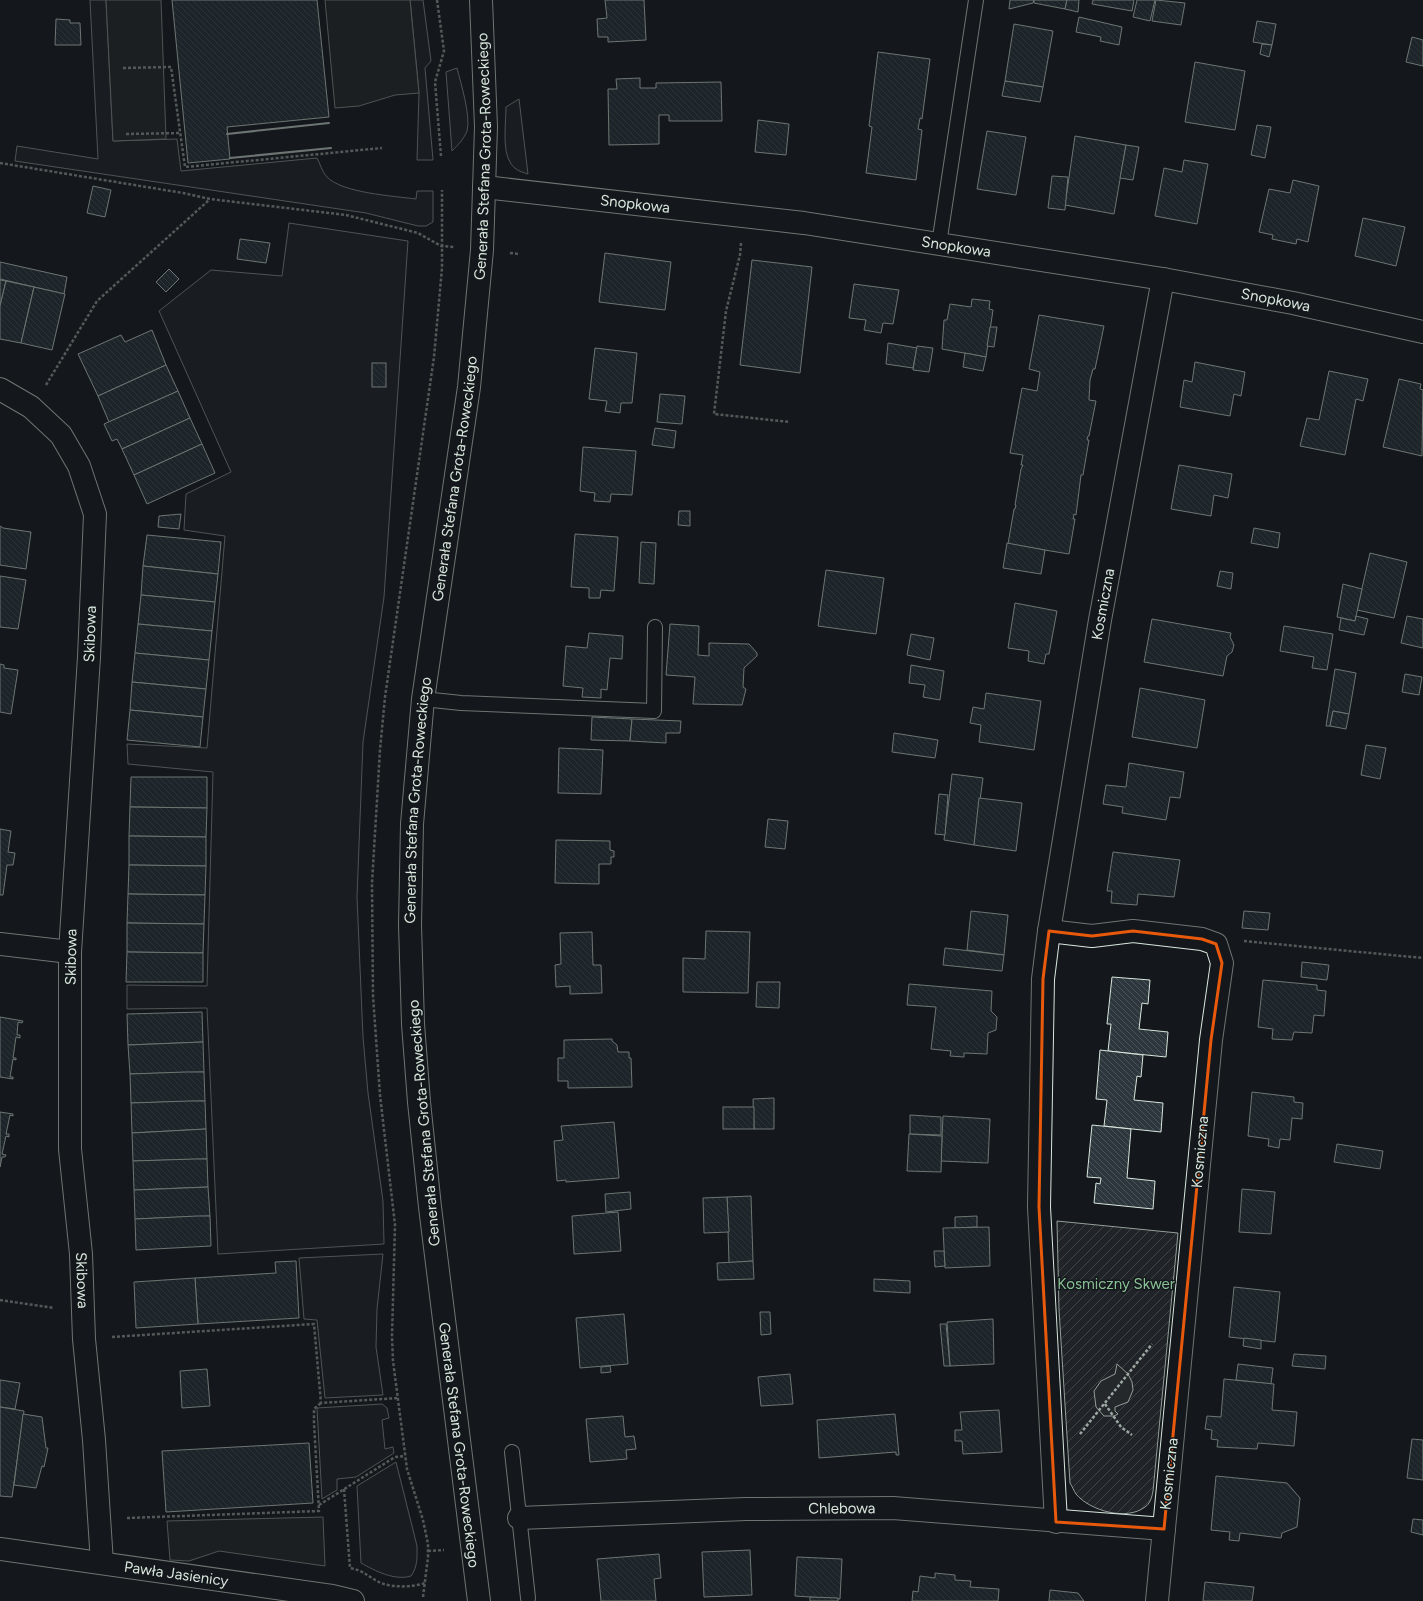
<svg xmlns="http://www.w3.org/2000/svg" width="1423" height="1601" viewBox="0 0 1423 1601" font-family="Figtree,sans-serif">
<defs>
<pattern id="garden-furrows" width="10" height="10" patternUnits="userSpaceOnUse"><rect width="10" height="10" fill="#202428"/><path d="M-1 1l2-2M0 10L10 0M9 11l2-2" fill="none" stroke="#404447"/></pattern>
<pattern id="building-back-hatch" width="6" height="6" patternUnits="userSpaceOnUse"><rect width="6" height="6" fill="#2c363c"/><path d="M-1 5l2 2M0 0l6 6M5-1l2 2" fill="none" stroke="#4a5358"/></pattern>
</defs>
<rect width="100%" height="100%" fill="#14181c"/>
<g fill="#202428" stroke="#939e99">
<path d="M90 0H106L113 141 177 139 181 171 317 158C320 163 322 172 327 177 342 193 394 196 416 199L417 191H433V222L426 226H418L366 213 15 161 17 146 98 159Z"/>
<polygon points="410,0 423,0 431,61 425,68 433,160 417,160 419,93"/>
<path d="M457 68C461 84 471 116 467 131 464 139 458 145 452 151L446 72Z"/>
<path d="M519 99 528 174C521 172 513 169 510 162 502 150 506 121 506 107Z"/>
<polygon points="289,223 408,241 384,597 363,742 357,897 363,1037 368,1093 383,1201 384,1244 218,1254 207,1008 127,1009 127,985 207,986 213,772 128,764 127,744 207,748 225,536 184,530 186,494 231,472 159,311 211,270 282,276"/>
<polygon points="383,1254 377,1309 376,1347 383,1395 325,1398 317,1320 304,1319 299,1258"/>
<polygon points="382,1404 387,1408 389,1418 382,1420 385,1449 393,1447 394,1453 356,1477 337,1479 337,1490 322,1499 317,1408"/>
<path d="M396 1462 417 1546C417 1557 418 1566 411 1576 395 1581 375 1571 361 1563L357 1486Z"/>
</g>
<path fill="url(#garden-furrows)" stroke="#939e99" d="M1057 1221 1178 1233 1153 1491C1152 1497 1150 1504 1145 1507 1127 1521 1090 1511 1076 1494 1074 1491 1072 1486 1070 1483L1059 1310Z"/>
<g fill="#24282b" stroke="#939e99">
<polygon points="106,0 161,0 166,139 113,141"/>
<polygon points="325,0 410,0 419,93 395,95 359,106 335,108"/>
<polygon points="1117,1364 1128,1374 1132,1382 1133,1390 1128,1402 1115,1407 1115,1411 1118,1414 1114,1416 1104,1416 1096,1407 1094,1391 1101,1381 1115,1374"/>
<polygon points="323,1517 325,1566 219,1551 189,1561 170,1560 167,1521"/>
</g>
<g fill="url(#building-back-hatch)" stroke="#d8e6dc">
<polygon points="172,0 317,0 329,117 227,127 230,159 188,163"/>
<polygon points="605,0 644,0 646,40 608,42 608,37 598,37 597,19 607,18"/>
<polygon points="1010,0 1034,0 1033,3 1009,9"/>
<polygon points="1034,0 1067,0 1065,9 1034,3"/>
<polygon points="1067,0 1079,0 1078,12 1065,9"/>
<polygon points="1093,0 1134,0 1132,11 1092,4"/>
<polygon points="1137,0 1155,0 1150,21 1133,17"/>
<polygon points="1156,0 1185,3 1181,25 1152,21"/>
<polygon points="1079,17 1122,27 1119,45 1100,41 1101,37 1076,32"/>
<polygon points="56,19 70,20 70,23 80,23 81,45 55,45"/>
<polygon points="1257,21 1276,24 1272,45 1253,42"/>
<polygon points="1014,24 1053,31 1043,87 1005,81"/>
<polygon points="1412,37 1423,40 1423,66 1406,62"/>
<polygon points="1262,44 1272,45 1269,57 1260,54"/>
<polygon points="878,52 930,59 922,119 920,118 918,129 922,130 916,180 866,173 872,127 869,126"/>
<polygon points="1195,62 1245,71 1235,130 1185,122"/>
<polygon points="640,78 640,88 656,88 656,83 721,82 722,121 669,121 669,115 659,115 659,144 609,145 608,89 617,89 616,79"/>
<polygon points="1005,81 1043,87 1040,102 1002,96"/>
<polygon points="758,120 789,124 786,155 755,152"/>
<polygon points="1257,125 1271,127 1265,158 1251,155"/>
<polygon points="987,131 1026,137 1016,195 977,189"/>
<polygon points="1075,136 1126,145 1114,214 1065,205"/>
<polygon points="1126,145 1139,147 1133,180 1120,178"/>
<polygon points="1184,160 1208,164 1197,224 1155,216 1164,168 1182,172"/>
<polygon points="1052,176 1068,177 1065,210 1048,208"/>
<polygon points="1293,180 1319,186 1308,242 1297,239 1296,244 1272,239 1273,235 1259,232 1269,189 1290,193"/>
<polygon points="93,186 111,190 105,217 87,213"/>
<polygon points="1363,218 1405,227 1396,266 1355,256"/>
<polygon points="240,239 270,243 266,263 237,259"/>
<polygon points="605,253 671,262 665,310 599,302"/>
<polygon points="752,260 812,267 800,373 740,365"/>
<polygon points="0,262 67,277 64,294 0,279"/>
<polygon points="169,269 179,279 166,292 156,282"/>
<polygon points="0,280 6,281 0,306"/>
<polygon points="6,281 34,287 21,343 0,339 0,306"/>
<polygon points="854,284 899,290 893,324 883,323 881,333 864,330 866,320 849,318"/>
<polygon points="34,287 65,294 52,350 21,343"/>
<polygon points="972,299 990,301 989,309 993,310 986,357 942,349 944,320 947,320 950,304 971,307"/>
<polygon points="1039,315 1104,326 1095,369 1093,369 1090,380 1089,400 1096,401 1089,436 1088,436 1087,440 1089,440 1083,475 1081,475 1076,515 1074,514 1073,519 1075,519 1069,554 1008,544 1014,509 1015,509 1016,505 1015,505 1021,469 1023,465 1021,465 1023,455 1010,453 1022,388 1037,391 1040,372 1029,369"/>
<polygon points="990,327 997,327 994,347 987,346"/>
<polygon points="152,330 166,365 98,396 78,354 121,335 125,342"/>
<polygon points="888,343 917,348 913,368 886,364"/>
<polygon points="917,346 933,348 929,372 913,370"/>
<polygon points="595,348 637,353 632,403 621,403 620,413 605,411 607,401 589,399"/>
<polygon points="965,353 986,357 983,371 963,367"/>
<polygon points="1195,362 1245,372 1241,396 1234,394 1230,416 1180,407 1184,380 1192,382"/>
<rect x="372" y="363" width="14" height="24"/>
<polygon points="166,365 178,391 109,422 98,396"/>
<polygon points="1329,371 1368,379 1363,401 1356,399 1345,455 1300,446 1307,418 1319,420"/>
<polygon points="1399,379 1421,384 1420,389 1423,390 1422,456 1383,447"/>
<polygon points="178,391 190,418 122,449 117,439 112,441 104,424"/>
<polygon points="660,394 685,396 682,424 657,422"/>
<polygon points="190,418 202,444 134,475 122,449"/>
<polygon points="655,428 676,431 674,448 652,445"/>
<polygon points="202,444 215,473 147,504 134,475"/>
<polygon points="583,447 636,451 632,495 611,494 610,502 594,501 595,493 580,491"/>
<polygon points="1179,465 1232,474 1228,498 1214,495 1211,516 1171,509"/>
<polygon points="679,511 690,511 690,526 678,525"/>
<polygon points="181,514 179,529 158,527 159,516"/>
<polygon points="0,526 3,528 31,532 26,569 0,565"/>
<polygon points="1254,528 1280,533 1278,548 1251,543"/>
<polygon points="575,534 618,537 614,591 601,590 600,598 589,598 589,588 571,587"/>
<polygon points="147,535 221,542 218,574 143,566"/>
<polygon points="641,542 656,543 654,584 639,583"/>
<polygon points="1007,543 1045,550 1041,574 1003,568"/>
<polygon points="1370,553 1407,562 1394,618 1357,610"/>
<polygon points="143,566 218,574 215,602 141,595"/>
<polygon points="826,570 884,578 876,634 818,626"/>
<polygon points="1220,571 1233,573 1231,589 1217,586"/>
<polygon points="0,576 26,580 18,629 0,627"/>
<polygon points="1343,584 1362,589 1355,621 1337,617"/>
<polygon points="141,595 215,602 212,631 138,624"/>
<polygon points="1015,603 1057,611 1049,654 1046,654 1044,664 1028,661 1029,651 1008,648"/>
<polygon points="1356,616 1368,619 1364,635 1339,630 1341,618 1355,621"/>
<polygon points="1407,616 1423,619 1423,648 1401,643"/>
<polygon points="1152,619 1231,633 1230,637 1234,645 1232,652 1227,656 1223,676 1144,662"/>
<polygon points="138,624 212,631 209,660 135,653"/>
<polygon points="670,624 699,626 698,655 709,656 709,643 749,644 757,653 757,656 744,668 743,687 746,689 742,705 693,704 695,677 666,675"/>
<polygon points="1284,626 1333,634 1327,670 1312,668 1314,657 1280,651"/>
<polygon points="589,633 623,636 622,659 610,658 607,690 601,689 601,698 582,697 583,688 563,686 566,646 587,648"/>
<polygon points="911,634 934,638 930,660 907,655"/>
<polygon points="135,653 209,660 206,689 132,682"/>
<polygon points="0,664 4,665 4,668 18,670 11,714 0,712"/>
<polygon points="911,665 944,671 940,700 923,697 925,685 909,683"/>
<polygon points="1335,669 1356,673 1349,714 1333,711 1330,726 1326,726"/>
<polygon points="1405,674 1422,677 1419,695 1402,692"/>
<polygon points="132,682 206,689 203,717 130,710"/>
<polygon points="1140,688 1205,700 1197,748 1132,737"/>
<polygon points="986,693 1041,701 1034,750 979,742 981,725 970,723 973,707 984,709"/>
<polygon points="130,710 203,717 200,747 127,740"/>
<polygon points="1333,711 1349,714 1346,729 1330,726"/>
<polygon points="592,717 632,719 630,741 591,740"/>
<polygon points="632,719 681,721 680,733 666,733 666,743 630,741"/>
<polygon points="894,733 938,740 935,758 892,752"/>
<polygon points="1366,745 1386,748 1380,779 1361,775"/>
<polygon points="559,748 603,750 601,794 558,793"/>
<polygon points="1129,763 1184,772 1180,798 1170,797 1166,820 1122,813 1123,807 1103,804 1106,785 1126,787"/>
<polygon points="952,774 983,778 974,845 944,840"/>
<polygon points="131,777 207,777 207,808 130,807"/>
<polygon points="939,794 948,795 945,835 935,834"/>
<polygon points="979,798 1022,803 1016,851 974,845"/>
<polygon points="130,807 207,808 206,837 129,836"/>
<polygon points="768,819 788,821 785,849 765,847"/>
<polygon points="0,829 11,831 8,852 15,853 13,865 7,865 3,895 0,895"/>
<polygon points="129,836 206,837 206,866 129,865"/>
<polygon points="556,840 610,841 610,850 614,851 614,857 611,857 611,864 599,864 599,884 555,883"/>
<polygon points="1113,852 1180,860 1174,897 1138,894 1137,905 1111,903 1112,891 1107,891"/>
<polygon points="129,865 206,866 205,895 128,894"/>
<polygon points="128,894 205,895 204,924 127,923"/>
<polygon points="971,911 1008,915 1004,955 967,950"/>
<polygon points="1244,911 1270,913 1268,930 1242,928"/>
<polygon points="127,923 204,924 203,953 127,952"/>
<polygon points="706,931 750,932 748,993 683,992 683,958 705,959"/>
<polygon points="592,932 593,965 601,965 602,993 570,994 570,986 556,987 555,965 561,964 560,933"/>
<polygon points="945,948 1004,955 1002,971 943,965"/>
<polygon points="127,952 203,953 203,982 126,982"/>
<polygon points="1302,962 1329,965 1327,980 1301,977"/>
<polygon points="1112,977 1150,980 1148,1004 1142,1003 1139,1029 1168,1032 1166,1057 1108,1051 1111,1024 1107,1024"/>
<polygon points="1263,980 1317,985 1317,990 1326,991 1324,1016 1314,1015 1312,1033 1294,1032 1292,1040 1272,1039 1273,1029 1258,1027"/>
<polygon points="757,982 780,982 779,1008 756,1007"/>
<polygon points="909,984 992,991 991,1011 997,1017 996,1030 988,1033 987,1054 964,1053 964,1057 950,1056 951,1051 931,1049 936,1007 907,1005"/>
<polygon points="202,1012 203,1042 128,1045 127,1014"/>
<polygon points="0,1017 23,1021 22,1023 18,1022 17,1035 20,1035 20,1038 16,1037 13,1058 16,1058 16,1060 13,1059 10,1077 13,1077 13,1079 0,1077"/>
<polygon points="612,1039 612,1041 617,1045 618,1052 629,1052 629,1058 631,1058 632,1087 568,1088 568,1081 558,1081 558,1058 564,1058 564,1040"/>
<polygon points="203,1042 204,1072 130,1074 128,1045"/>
<polygon points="1100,1050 1143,1055 1141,1077 1137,1076 1134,1100 1163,1103 1161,1132 1104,1126 1107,1100 1096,1099"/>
<polygon points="185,1072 204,1072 205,1101 131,1103 130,1074"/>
<polygon points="1252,1092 1294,1097 1294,1102 1303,1103 1302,1119 1292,1118 1290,1140 1280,1139 1279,1148 1268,1146 1269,1139 1248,1136"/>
<polygon points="774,1098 774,1129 754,1129 753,1099"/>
<polygon points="189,1101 205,1101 206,1129 132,1133 131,1103"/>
<rect x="723" y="1107" width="31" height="22"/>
<polygon points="0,1112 13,1114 13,1116 10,1115 6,1134 9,1134 9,1137 6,1136 2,1154 6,1155 5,1157 2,1157 0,1167"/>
<polygon points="910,1115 941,1117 941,1135 910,1134"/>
<polygon points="943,1116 990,1119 988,1163 941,1161"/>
<polygon points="614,1122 619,1178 566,1182 566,1180 557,1181 554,1141 563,1140 561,1126"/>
<polygon points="1092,1125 1131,1129 1127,1178 1155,1181 1153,1209 1094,1203 1096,1183 1100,1184 1101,1178 1087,1177"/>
<polygon points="206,1129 207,1159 133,1161 132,1133"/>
<polygon points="909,1134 942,1136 941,1172 907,1171"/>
<polygon points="1337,1144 1383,1151 1380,1169 1334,1162"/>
<polygon points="194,1159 207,1159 208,1187 134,1190 133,1161"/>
<polygon points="208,1187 210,1216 135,1219 134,1190"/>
<polygon points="1242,1189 1275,1192 1271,1234 1239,1232"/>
<polygon points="630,1192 631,1209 606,1212 605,1194"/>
<polygon points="751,1196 753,1261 729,1263 727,1197"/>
<polygon points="727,1197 729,1232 704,1233 703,1198"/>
<polygon points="618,1212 621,1251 574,1254 572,1216"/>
<polygon points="197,1216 210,1216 211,1246 136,1250 135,1219"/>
<polygon points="977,1216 977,1227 955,1228 955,1217"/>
<polygon points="989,1227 990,1266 945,1268 943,1228"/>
<polygon points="934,1251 944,1251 945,1266 935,1267"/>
<polygon points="296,1261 299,1318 198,1324 195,1278 276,1273 275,1262"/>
<polygon points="753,1261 754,1279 718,1280 717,1263"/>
<polygon points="195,1278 198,1324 136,1328 134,1282"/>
<polygon points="874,1279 910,1281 910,1293 874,1291"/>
<polygon points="1234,1287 1280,1292 1275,1342 1229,1337"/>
<polygon points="760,1312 770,1312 771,1334 761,1335"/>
<polygon points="624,1314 628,1364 580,1368 576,1318"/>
<polygon points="993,1319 994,1364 950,1366 947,1322"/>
<polygon points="940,1324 946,1324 950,1366 944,1366"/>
<polygon points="1244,1338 1261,1340 1261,1349 1243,1346"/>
<polygon points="1294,1354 1326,1356 1325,1369 1292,1366"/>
<polygon points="1238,1364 1273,1368 1271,1384 1236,1380"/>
<polygon points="610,1366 611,1372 601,1373 601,1367"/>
<polygon points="207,1369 210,1406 182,1408 180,1371"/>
<polygon points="790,1374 793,1404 761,1406 758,1377"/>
<polygon points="1224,1379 1274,1384 1272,1410 1297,1412 1294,1446 1258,1443 1257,1449 1217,1447 1218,1440 1211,1439 1212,1430 1205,1429 1207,1416 1221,1417"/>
<polygon points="0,1380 20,1383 15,1409 0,1407"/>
<polygon points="0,1407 24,1411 12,1497 0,1496"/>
<polygon points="999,1410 1002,1452 963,1454 962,1441 955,1441 955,1430 962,1430 960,1412"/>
<polygon points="23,1414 42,1417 46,1448 48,1448 44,1467 42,1466 36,1488 14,1485"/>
<polygon points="895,1414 899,1455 896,1455 896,1452 819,1458 817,1420"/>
<polygon points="623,1416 625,1437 634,1436 636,1449 626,1450 627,1459 590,1462 586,1419"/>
<polygon points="1412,1439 1423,1440 1423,1480 1407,1478"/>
<polygon points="309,1443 313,1503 166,1512 162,1451"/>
<polygon points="1216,1476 1287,1483 1300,1498 1297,1527 1282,1533 1281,1538 1240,1533 1239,1541 1229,1540 1230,1532 1211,1530"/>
<polygon points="1413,1519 1423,1520 1423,1535 1411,1532"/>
<polygon points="750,1550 752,1595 704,1597 702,1552"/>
<polygon points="659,1554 661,1578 654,1579 656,1601 601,1601 597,1559"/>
<polygon points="797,1557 842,1559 840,1599 795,1596"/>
<polygon points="935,1573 955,1575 955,1580 971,1581 970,1587 999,1589 998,1601 912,1601 913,1591 918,1592 920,1576 935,1578"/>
<polygon points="1205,1582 1254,1587 1252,1601 1203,1601"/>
<polygon points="1050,1590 1078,1593 1084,1601 1049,1601"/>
<polygon points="810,1597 838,1598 838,1601 810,1601"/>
</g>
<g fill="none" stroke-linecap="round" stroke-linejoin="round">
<defs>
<g id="lane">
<polyline points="939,244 976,0"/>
<polyline points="423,699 461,703 654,711 655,627"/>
<polyline points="512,1452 528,1598"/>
</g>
<g id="street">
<path id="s1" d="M484 187 804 223 939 244 1163 279 1293 303 1423 332"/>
<path id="s2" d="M0 389 31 407 61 435 79 466 95 514 89 657 70 952V1149L81 1254 84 1339 94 1440 102 1563"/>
<polyline points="1049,931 1092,936 1133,931 1202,939 1216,944 1222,963 1211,1040 1157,1601"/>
<polyline points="0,944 70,952"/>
<path id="s3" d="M519 1518 746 1509 893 1508 1164 1529"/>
<path id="s4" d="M1056 1522 1039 1207 1043 979 1049 931 1100 620 1163 279"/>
<path id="s5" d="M0 1549 332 1596 353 1601"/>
</g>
<g id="secondary">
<path id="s6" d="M479 1601 430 1207 419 1102 413 1024 410 925 412 824 423 699 469 387 482 250 486 127 481 0"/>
</g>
</defs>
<use href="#lane" stroke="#d8e6dc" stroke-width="16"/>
<use href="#street" stroke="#d8e6dc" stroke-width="24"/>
<use href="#secondary" stroke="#d8e6dc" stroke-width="24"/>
<g stroke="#9da8a2" stroke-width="2.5" stroke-dasharray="3 2" stroke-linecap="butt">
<polyline points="437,0 444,51 435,82 441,156"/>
<polyline points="123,68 171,67 185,167 382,148"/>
<polyline points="126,134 181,133"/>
<polyline points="0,163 183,193 210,199 346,215 418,233 441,246 454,247"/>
<polyline points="741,243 740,255 726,311 714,414 790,422"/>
<polyline points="510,253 519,254"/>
<polyline points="46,385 97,301 209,200"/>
<polyline points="1244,941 1423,958"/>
<polyline points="0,1300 54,1308"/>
<polyline points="112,1337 314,1324 321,1403 398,1398"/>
<polyline points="1105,1404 1121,1427 1132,1435"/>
<polyline points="1080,1434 1152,1344"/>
<path d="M344 1489 350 1568C365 1571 368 1577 381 1583 394 1588 413 1587 425 1583"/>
<polyline points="319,1505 395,1457 405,1456"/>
<polyline points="127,1518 319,1511 314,1423 314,1409 321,1403"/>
<polyline points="428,1551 444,1550"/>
<polyline points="423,1597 428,1557 428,1544 423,1520 407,1469 393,1361 392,1336 395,1225 380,1095 373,996 372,883 380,750 385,697 434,357 442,268 442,190"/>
</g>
<use href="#lane" stroke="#14181c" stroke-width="14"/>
<use href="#street" stroke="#14181c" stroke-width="22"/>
<use href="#secondary" stroke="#14181c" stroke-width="22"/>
<g stroke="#d8e6dc" stroke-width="2">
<polyline points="227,134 329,123"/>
<polyline points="230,158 331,148"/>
</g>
</g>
<path d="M0 0H1423V1601H0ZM1049 931 1092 936 1133 931 1202 939 1216 944 1222 963 1211 1040 1164 1529 1056 1522 1039 1207 1043 979Z" fill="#14181c" fill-opacity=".55" fill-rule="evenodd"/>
<path fill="none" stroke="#e8590c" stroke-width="3" stroke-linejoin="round" d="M1049 931 1092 936 1133 931 1202 939 1216 944 1222 963 1211 1040 1164 1529 1056 1522 1039 1207 1043 979Z"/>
<g text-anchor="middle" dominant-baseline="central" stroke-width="3" stroke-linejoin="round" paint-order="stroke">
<g font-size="15" fill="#d8e6dc" stroke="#14181c">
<text stroke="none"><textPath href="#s6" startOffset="1453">Generała Stefana Grota-Roweckiego</textPath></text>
<text stroke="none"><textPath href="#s1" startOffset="152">Snopkowa</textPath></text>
<text stroke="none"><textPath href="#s1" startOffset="476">Snopkowa</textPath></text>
<text stroke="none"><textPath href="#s1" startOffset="800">Snopkowa</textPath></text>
<text stroke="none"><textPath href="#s6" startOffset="1129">Generała Stefana Grota-Roweckiego</textPath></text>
<text stroke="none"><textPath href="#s4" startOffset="923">Kosmiczna</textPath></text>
<text transform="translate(90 634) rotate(-88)">Skibowa</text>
<text stroke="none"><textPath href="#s6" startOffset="805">Generała Stefana Grota-Roweckiego</textPath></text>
<text transform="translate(71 957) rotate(-89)">Skibowa</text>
<text transform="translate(424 1123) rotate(-95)">Generała Stefana Grota-Roweckiego</text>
<text transform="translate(1200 1152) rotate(-85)">Kosmiczna</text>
<text stroke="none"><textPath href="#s2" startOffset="931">Skibowa</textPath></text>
<text transform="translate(459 1445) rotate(83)">Generała Stefana Grota-Roweckiego</text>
<text transform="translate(1169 1474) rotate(-84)">Kosmiczna</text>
<text stroke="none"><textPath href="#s3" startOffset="323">Chlebowa</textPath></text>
<text stroke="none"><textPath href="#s5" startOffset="178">Pawła Jasienicy</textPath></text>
</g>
<g font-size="15" fill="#8ac095" stroke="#14181c">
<text x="1116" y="1284">Kosmiczny Skwer</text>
</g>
</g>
</svg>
